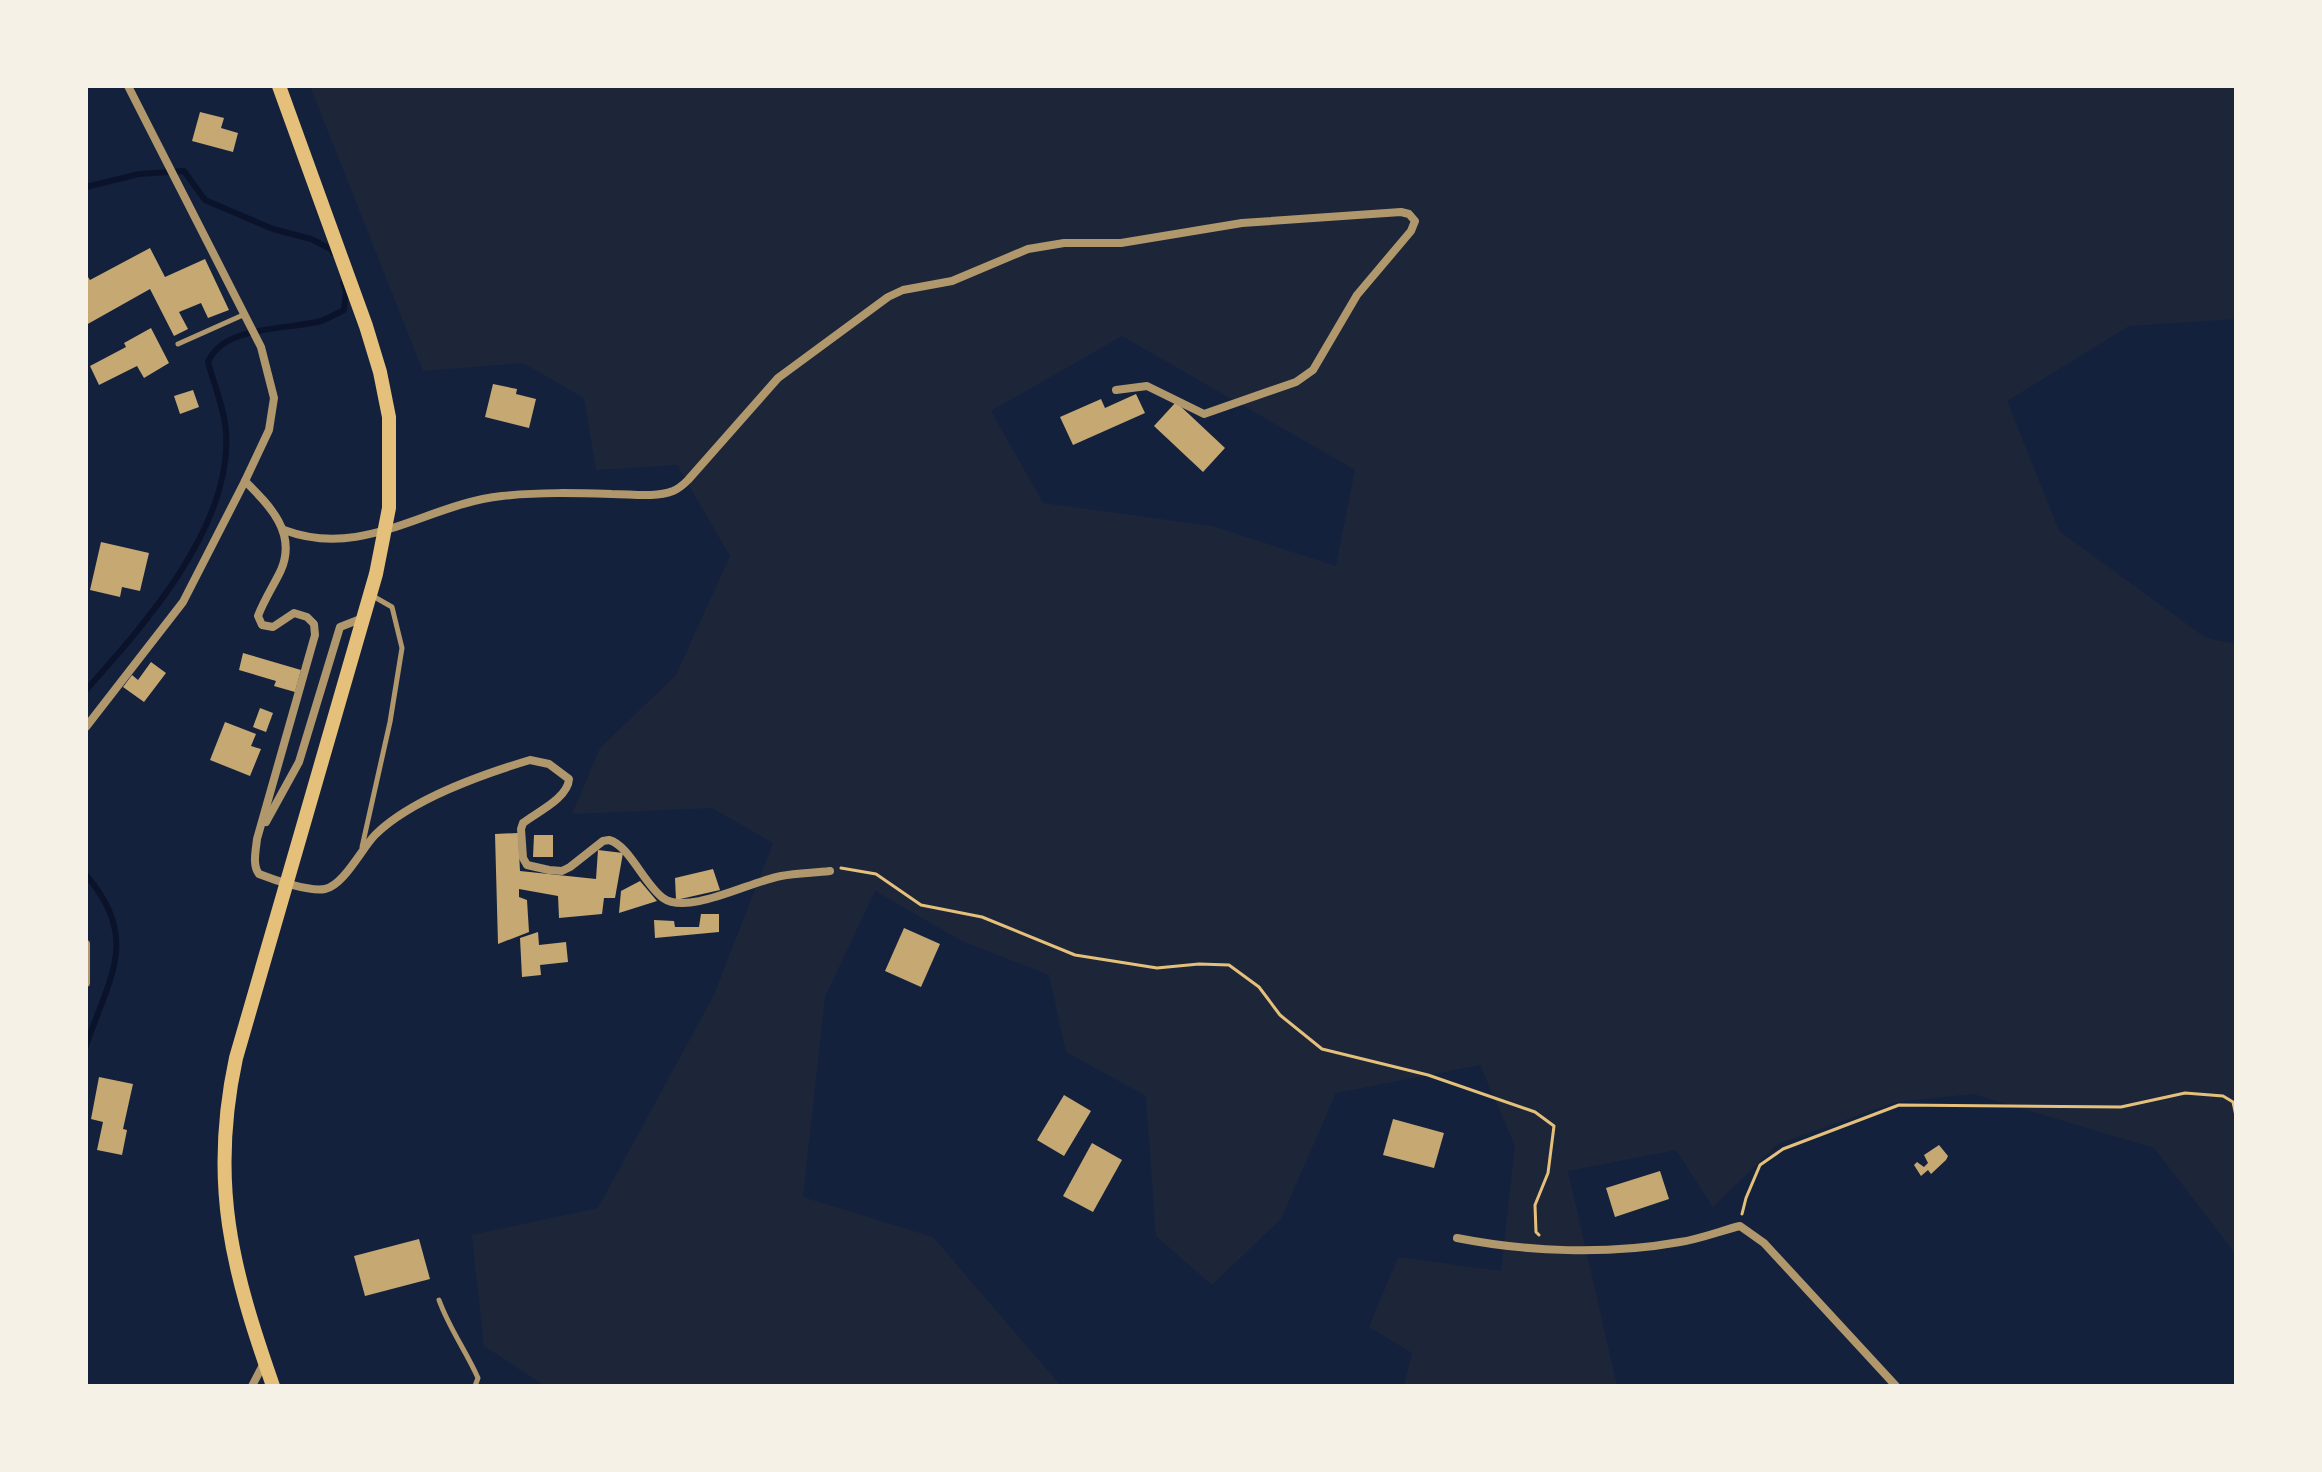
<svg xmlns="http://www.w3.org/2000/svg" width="2322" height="1472" viewBox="0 0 2322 1472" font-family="'Source Serif 4',serif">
<rect width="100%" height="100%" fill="#14213d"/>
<path fill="#1d2539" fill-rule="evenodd" d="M310 86H2236V319L2129 326 2007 401 2059 531 2206 638 2236 644V1260L2232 1249 2154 1148 1973 1094 1896 1102 1778 1144 1713 1207 1676 1150 1568 1171 1617 1386H1404L1412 1353 1369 1327 1398 1257 1501 1271 1515 1146 1480 1065 1336 1093 1281 1219 1212 1285 1156 1236 1146 1096 1066 1052 1049 975 962 941 875 891 825 997 803 1197 933 1237 1061 1386H545L484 1346 472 1235 598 1208 714 995 773 843 712 808 572 814 600 748 676 675 730 556 677 465 596 470 584 398 523 363 423 371ZM1122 336 1355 470 1336 566 1212 526 1043 503 991 411Z"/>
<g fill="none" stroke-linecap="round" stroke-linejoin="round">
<g stroke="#0b132b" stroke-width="6">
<polyline points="86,187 139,174 184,171 205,200 273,229 311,239 331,249 333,253"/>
<path d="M86 690C144 625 232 527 226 433 225 410 214 385 208 362 223 325 288 330 321 321 329 318 336 314 344 310L346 291 343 283"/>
<path d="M86 875C141 939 109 977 86 1046"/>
</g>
</g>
<g fill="#c6a872">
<polygon points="200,112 224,118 221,128 238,133 233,152 192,141"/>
<polygon points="150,248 165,277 205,259 229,310 208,318 201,303 179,312 188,329 174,336 150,289 86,325 86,279 88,277 90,280"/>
<polygon points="151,328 169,363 144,378 137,366 99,385 90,366 126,347 124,343"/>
<polygon points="493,384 517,389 516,394 536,399 529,428 485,417"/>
<polygon points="193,390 199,407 180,414 174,396"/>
<polygon points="1136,394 1145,413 1073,445 1060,417 1101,399 1105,408"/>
<polygon points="1176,402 1225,448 1203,472 1154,426"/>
<polygon points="101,542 149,553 140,591 122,587 120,597 90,590"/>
<polygon points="243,653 301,670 295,692 274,686 276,681 239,670"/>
<polygon points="151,662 166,673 144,702 123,687 132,675 138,680"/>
<polygon points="260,708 273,713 266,732 253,727"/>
<polygon points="225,722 256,734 251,746 261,749 250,776 210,760"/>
<polygon points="518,833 520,871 596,879 598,850 623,853 615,898 604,898 602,914 559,918 558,896 519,889 519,897 527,900 529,932 498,944 495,834"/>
<polygon points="534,835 553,835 553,857 533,857"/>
<polygon points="713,869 720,890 676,900 675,878"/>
<polygon points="640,881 657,901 619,913 621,891"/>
<polygon points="701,914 719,914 719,932 655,938 654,920 674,921 675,927 699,927"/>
<polygon points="904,928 940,944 921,987 885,971"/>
<polygon points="538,932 539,945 566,942 568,962 540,965 541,975 522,977 520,938"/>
<polygon points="99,1077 133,1084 123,1129 127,1130 122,1155 97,1150 103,1122 91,1119"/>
<polygon points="1064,1095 1091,1111 1064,1156 1037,1140"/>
<polygon points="1393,1119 1444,1133 1434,1168 1383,1155"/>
<polygon points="1092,1143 1122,1160 1093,1212 1063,1196"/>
<polygon points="1939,1145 1948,1156 1946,1160 1931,1174 1928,1170 1921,1176 1914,1165 1917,1162 1924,1167 1928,1163 1924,1155"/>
<polygon points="1660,1171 1669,1199 1615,1217 1606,1188"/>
<polygon points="419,1239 430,1279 365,1296 354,1256"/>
</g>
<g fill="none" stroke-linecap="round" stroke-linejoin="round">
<g stroke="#e5c07b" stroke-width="3">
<polyline points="841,868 876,874 921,905 982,917 1075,955 1157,968 1199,964 1229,965 1259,987 1280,1015 1322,1049 1428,1075 1535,1112 1554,1126 1548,1173 1535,1205 1536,1232 1539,1235"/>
<polyline points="2236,1155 2236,1190"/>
<polyline points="1742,1214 1746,1198 1760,1165 1783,1149 1899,1105 2121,1107 2185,1093 2223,1096 2233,1102 2236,1116"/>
</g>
<g stroke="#b1986c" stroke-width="5">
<polyline points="178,344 243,315"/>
<polyline points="362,847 390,722 402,648 392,607 371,595"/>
<path d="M439 1300C449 1328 466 1351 478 1378L475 1386"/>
</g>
<g stroke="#b1986c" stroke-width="8">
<path d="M245 481C270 506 297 533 281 570 274 585 264 600 258 616L262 625 273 627 294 613 307 617 314 624 315 635 257 839C256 850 252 865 259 874 274 880 310 892 325 889 344 885 362 848 375 835 410 800 483 774 530 760L549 764 569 779C568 798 537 812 523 823L521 829 523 858 527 865 549 870 562 871 570 867 603 841 609 840C629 845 644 884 663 898 688 916 751 881 781 876 797 873 813 873 830 871"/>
<path d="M284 530C364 560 426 504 502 496 539 492 576 493 612 494 632 494 654 498 673 491 678 489 684 484 688 480L778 378 888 297 903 290 952 281 1028 249 1064 243H1121L1242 223 1401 212 1409 214 1415 221 1411 231 1357 295 1313 370 1296 382 1204 414 1147 386 1116 390"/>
<polyline points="86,727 183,602 245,481 269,430 274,398 261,347 128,86"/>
<polyline points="266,822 299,762 340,627 363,618"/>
<polyline points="86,944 86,983"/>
<path d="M1457 1238C1528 1252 1607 1255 1680 1242 1700 1239 1720 1231 1740 1226L1764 1243 1896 1386"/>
<polyline points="252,1386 264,1363"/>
</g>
<path stroke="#e5c07b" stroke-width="14" d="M273 1386C232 1269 209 1183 236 1058L376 574 389 508V417L380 372 366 326 279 86"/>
</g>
<rect width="2322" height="1472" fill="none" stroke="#f6f1e7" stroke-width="176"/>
</svg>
